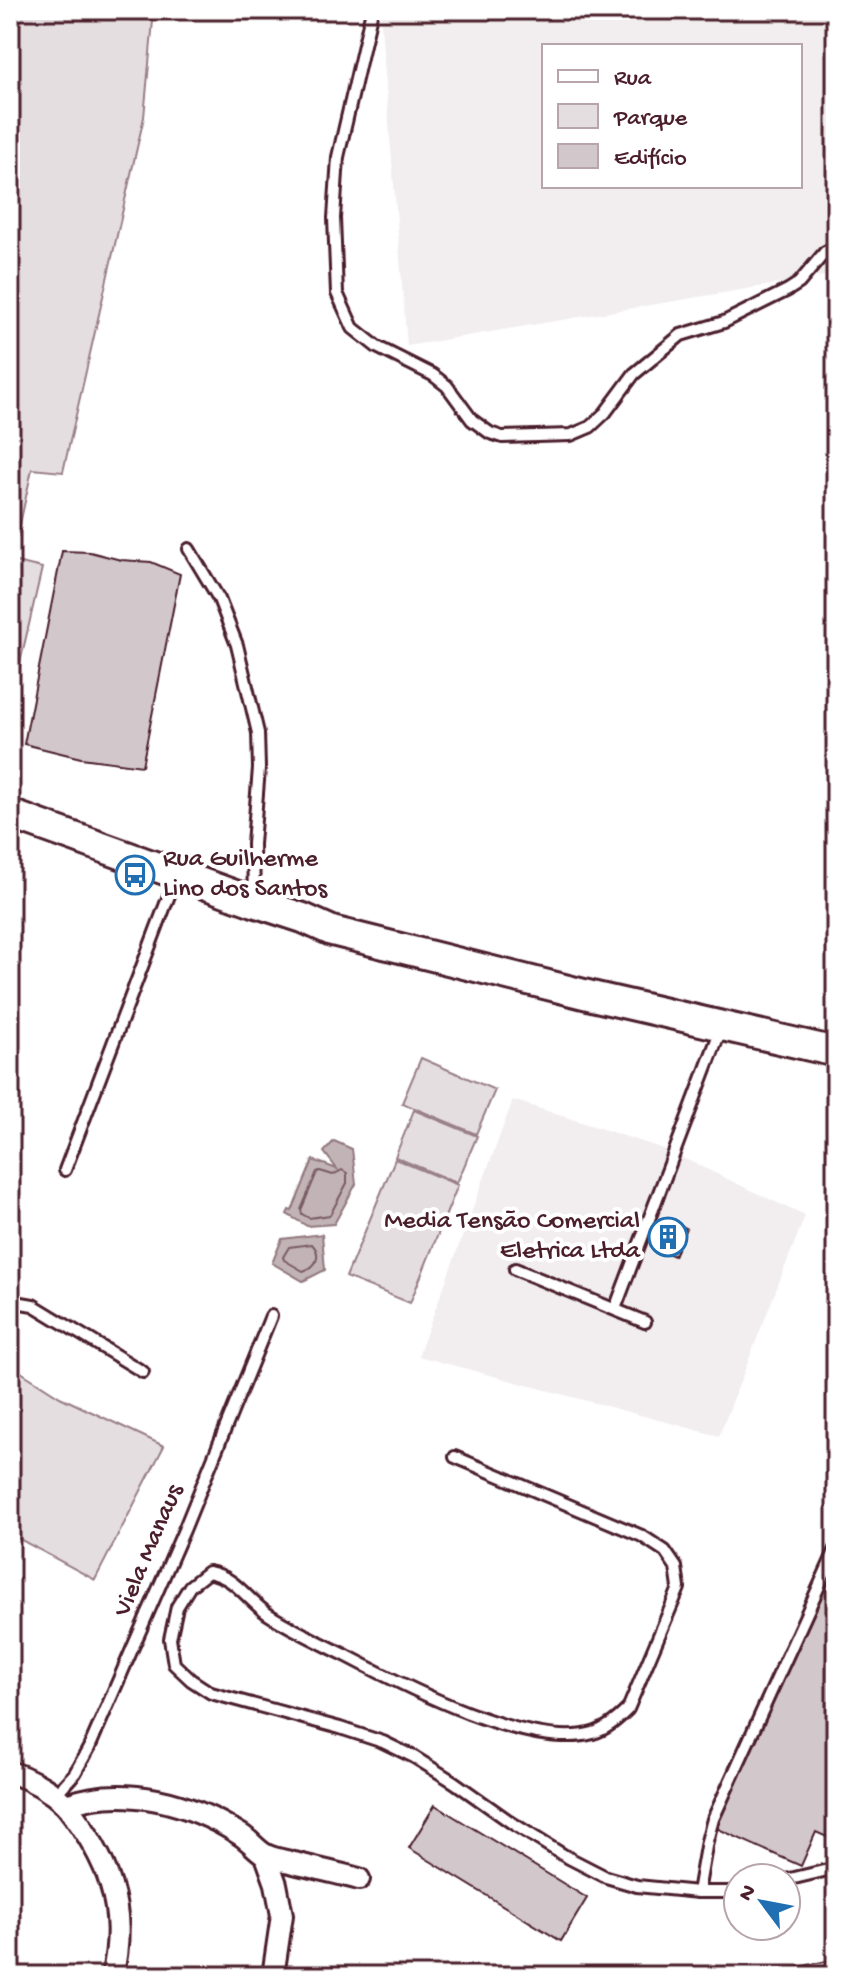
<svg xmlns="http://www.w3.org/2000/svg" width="846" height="1986" viewBox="0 0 846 1986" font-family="'Gochi Hand',sans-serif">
<rect width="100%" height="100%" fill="#fff"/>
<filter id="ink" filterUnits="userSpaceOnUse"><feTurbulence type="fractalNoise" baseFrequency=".0125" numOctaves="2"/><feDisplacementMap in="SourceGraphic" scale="16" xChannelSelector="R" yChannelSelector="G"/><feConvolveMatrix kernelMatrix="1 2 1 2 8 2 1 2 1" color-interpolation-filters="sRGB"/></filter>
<g filter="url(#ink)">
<g fill="#f2eeef" fill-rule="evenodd">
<path d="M384 10H836V274L407 346 380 13ZM544 46H800V186H544Z"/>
<polygon points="513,1100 664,1149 805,1216 719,1436 418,1356"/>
</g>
<g fill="#e5dee0" stroke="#987e86" stroke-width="2">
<polygon points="10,10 154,10 144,117 63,472 32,469 12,561 42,568 12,698 10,697"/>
<polygon points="421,1058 495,1090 476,1134 402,1103"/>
<polygon points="414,1110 477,1136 457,1183 395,1157"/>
<polygon points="395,1159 458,1185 410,1303 346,1277"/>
<polygon points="10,1365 60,1397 164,1446 95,1580 10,1534"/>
</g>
<g fill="#c1b3b6" stroke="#91787e" stroke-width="2">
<polygon points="334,1141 352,1149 356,1184 334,1224 307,1226 287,1214 289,1210 292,1211 313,1160 337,1169 324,1152"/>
<polygon points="322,1234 325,1270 303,1281 272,1263 282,1239"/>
</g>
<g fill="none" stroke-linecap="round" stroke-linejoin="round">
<g stroke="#7a5a63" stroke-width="2">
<polygon points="342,1170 347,1173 347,1183 330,1215 309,1218 302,1214 301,1210 317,1172 320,1171 333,1175"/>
<path d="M312 1244C322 1255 317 1267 303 1271L284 1260 283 1257 289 1247Z"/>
</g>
</g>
<g fill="#d2c7cb" stroke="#4a1f2b" stroke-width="2">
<polygon points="62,551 90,552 121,560 151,562 180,574 142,766 81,758 24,744"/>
<polygon points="663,1218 686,1228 674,1256 651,1246"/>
<polygon points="836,1565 836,1841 816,1832 801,1866 716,1828"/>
<polygon points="435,1805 587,1898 561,1941 409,1848"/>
<polygon points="836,1959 836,1976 757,1976"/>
</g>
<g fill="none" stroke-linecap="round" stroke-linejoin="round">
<defs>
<g id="lane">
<polyline points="372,10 338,157 334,218 337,293 353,328 377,347 433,375 447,386 472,420 490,433 502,437 571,435 590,427 605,413 634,374 681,335 724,322 788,290 799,283 825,252 836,247"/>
<polyline points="189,549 219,599 237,645 258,733 259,768 253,844 254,900"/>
<polyline points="65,1170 176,877"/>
<polyline points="515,1269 645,1322"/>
<polyline points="10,1301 33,1305 143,1372"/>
<polyline points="615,1309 721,1029"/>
<path d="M455 1457 642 1536 665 1551 676 1567 679 1588 628 1709C618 1719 607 1729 593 1733 529 1751 404 1686 347 1656 321 1643 295 1631 271 1616 247 1601 237 1577 208 1572L190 1586 177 1607 170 1639 174 1664 191 1680 211 1693 340 1728 383 1742 414 1757 454 1782 512 1823 565 1856 606 1877 637 1886 698 1892H738"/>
<polyline points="55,1795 75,1773 89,1748 184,1530 271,1316"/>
<polyline points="786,1880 836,1868"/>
<polyline points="698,1892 707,1841 713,1819 836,1549"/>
</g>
<g id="street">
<path d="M10 1772C31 1779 50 1790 66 1805 124 1784 190 1802 241 1835 249 1840 256 1849 264 1854 272 1859 284 1860 294 1863 315 1868 337 1873 359 1879"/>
<path d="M66 1805C107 1857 129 1909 112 1976"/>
<polyline points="266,1856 276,1884 282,1915 273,1976"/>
</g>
<polyline id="secondary" points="10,814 254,902 303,918 332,931 596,997 836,1052"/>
</defs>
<use href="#lane" stroke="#4a1f2b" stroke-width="16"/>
<use href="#street" stroke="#4a1f2b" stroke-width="26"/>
<use href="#secondary" stroke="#4a1f2b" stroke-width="34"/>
<use href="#lane" stroke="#fff" stroke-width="10"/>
<use href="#street" stroke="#fff" stroke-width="20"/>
<use href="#secondary" stroke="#fff" stroke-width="28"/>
</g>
</g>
<defs>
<symbol id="bus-ring" viewBox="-11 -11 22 22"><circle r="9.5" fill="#fff" stroke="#1f6fb2" stroke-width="1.5"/><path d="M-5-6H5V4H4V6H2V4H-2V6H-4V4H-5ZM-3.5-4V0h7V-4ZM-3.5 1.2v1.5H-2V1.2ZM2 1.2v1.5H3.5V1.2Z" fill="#1f6fb2"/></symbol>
<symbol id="building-ring" viewBox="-11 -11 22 22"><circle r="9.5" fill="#fff" stroke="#1f6fb2" stroke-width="1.5"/><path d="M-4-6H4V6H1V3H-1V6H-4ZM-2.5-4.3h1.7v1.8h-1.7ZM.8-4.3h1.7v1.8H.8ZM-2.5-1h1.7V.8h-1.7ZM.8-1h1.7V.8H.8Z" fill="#1f6fb2"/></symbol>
</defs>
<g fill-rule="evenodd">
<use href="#bus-ring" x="113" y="853" width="44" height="44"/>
<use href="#building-ring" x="646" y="1215" width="44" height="44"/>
</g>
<g text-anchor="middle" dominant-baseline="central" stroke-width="8" stroke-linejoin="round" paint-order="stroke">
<g font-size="26" fill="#4a1f2b" stroke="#fff" text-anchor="start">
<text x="163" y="860">Rua Guilherme<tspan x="163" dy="30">Lino dos Santos</tspan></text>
<text x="640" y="1222" text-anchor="end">Media Tensão Comercial<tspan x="640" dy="30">Eletrica Ltda</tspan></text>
</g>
<g font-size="26" fill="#4a1f2b" stroke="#fff">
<text transform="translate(150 1551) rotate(-67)">Viela Manaus</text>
</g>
</g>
<rect width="846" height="1986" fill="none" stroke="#fff" stroke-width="40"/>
<rect x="20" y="20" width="806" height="1946" fill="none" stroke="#4a1f2b" stroke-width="3" filter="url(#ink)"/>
<rect x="542" y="44" width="260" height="144" fill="#ffffff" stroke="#b7a5aa" stroke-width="2"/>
<rect x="558" y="70" width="40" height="12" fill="#ffffff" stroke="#b7a5aa" stroke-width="2"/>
<text x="614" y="84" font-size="24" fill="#4a1f2b">Rua</text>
<rect x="558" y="104" width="40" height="24" fill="#e5dee0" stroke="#b7a5aa" stroke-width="2"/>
<text x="614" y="124" font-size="24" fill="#4a1f2b">Parque</text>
<rect x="558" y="144" width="40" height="24" fill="#d2c7cb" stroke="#b7a5aa" stroke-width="2"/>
<text x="614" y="164" font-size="24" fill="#4a1f2b">Edifício</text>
<g transform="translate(762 1902) rotate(302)"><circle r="38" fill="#ffffff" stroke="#b7a5aa" stroke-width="2"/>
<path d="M0-6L14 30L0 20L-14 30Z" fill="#1f6fb2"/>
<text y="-12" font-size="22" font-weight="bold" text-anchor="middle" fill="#4a1f2b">N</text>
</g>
</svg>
